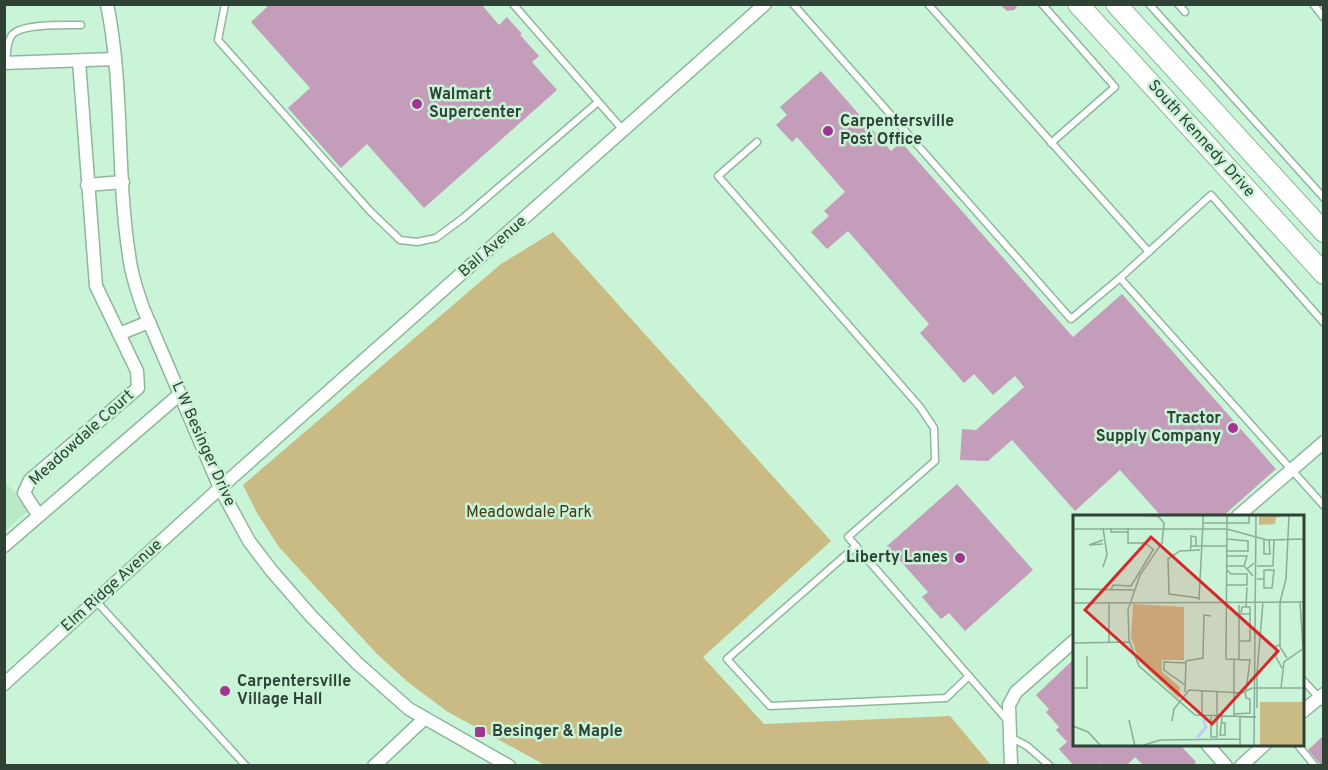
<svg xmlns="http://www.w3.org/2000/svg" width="1328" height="770" viewBox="0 0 1328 770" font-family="Overpass,sans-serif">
<rect width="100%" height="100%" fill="#c9f4d7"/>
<polygon fill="#b8eac8" points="4,481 30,509 5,531 4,531"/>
<polygon fill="#cabb84" points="553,232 831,541 703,657 764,724 950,716 991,765 545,765 448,712 409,683 376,653 279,547 257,513 243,485 501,264"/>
<g fill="#c39db9">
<polygon points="265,4 481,4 499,25 507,17 522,34 520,35 539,56 532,62 557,90 424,208 367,144 341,168 288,108 310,88 251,22 267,7"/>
<polygon points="999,4 1019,4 1014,10 1007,11"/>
<polygon points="821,71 891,151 901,142 1073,337 1122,294 1276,469 1223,516 1161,516 1120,470 1075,511 1012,440 988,461 960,460 962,429 976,430 1024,387 1015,376 993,395 974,374 964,383 920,333 929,324 848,231 827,249 811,232 829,216 824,211 845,192 797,137 792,142 776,125 787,115 780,107"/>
<polygon points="957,484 1033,570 965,631 949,613 941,619 922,597 928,592 887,546"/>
<polygon points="1074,659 1074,744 1179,744 1196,762 1193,766 1144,766 1135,757 1126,766 1102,766 1100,763 1097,766 1074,766 1059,749 1067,742 1056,730 1059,727 1046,712 1049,709 1036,695"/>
<polygon points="1324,735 1324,766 1322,766 1308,750"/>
</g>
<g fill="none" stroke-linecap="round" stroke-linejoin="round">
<defs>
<g id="service">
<polyline points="225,4 218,40 370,211 400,240 417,242 436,238 463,218 598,102"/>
<polyline points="513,4 623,130"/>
<polyline points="793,4 1071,319 1120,278 1211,195 1324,323"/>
<polyline points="928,4 1149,252"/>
<polyline points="1042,4 1115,87 1051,143"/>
<polyline points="1149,4 1324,198"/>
<polyline points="1178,4 1185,12"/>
<polyline points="1313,4 1324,18"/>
<path d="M6 63C7 54 6 43 12 35 21 23 66 25 81 25"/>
<polyline points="757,142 718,176 920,407 934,428 935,461 848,537 1008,721"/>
<polyline points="1120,278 1324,506"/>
<polyline points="856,546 727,659 770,706 946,698 969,676"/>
<polyline points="96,601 246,766"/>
<polyline points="1302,679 1324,703"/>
<polyline points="1010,737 1027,746 1050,766"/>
<polyline points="1297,744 1315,766"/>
</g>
<g id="minor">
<path d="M107 4C124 87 116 172 129 255 131 273 137 291 143 308L220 488 249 541 271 570 311 616 357 663 409 709 509 766"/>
<polyline points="4,63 115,59"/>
<polyline points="87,185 123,182"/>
<polyline points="119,334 149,322"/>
<polyline points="39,516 24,493 30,480 138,388 137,371 96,286 79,61"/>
<polyline points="1238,516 1324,442"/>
<polyline points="4,546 180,394"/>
<polyline points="4,684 220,488 765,4"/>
<polyline points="1302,712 1324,694"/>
<polyline points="1207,744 1226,766"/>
<polyline points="374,766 424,719"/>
<polyline points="1011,766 1009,705 1016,692 1074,641"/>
<polyline points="1241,766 1265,744"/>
</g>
<g id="primary">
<polyline points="1078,4 1324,274"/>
<polyline points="1116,4 1324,232"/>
</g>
</defs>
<use href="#service" stroke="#8eb79c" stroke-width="9"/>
<use href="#minor" stroke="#8eb79c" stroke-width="15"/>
<use href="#primary" stroke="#8eb79c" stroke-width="22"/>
<use href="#service" stroke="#fff" stroke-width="6"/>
<use href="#minor" stroke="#fff" stroke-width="12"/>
<use href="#primary" stroke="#fff" stroke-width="20"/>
</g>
<g fill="#a43491" stroke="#c9f4d7" stroke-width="2">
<circle cx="417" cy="104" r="6"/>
<circle cx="828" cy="131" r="6"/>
<circle cx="1233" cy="428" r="6"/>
<circle cx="960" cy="558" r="6"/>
<circle cx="225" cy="691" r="6"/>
<rect x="474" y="726" width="12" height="12" rx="3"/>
</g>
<g text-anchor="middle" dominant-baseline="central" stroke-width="5" stroke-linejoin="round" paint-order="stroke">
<g font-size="16" font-weight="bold" fill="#304136" stroke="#c9f4d7" text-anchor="start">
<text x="429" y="95">Walmart<tspan x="429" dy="18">Supercenter</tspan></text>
<text x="840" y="122">Carpentersville<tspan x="840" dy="18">Post Office</tspan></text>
<text x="1221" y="419" text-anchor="end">Tractor<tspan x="1221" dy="18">Supply Company</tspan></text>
<text x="948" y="558" text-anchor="end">Liberty Lanes</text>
<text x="237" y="682">Carpentersville<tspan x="237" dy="18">Village Hall</tspan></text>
<text x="492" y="732">Besinger &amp; Maple</text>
</g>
<g font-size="16" fill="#304136" stroke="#c9f4d7">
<text transform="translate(1201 139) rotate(48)">South Kennedy Drive</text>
<text transform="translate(493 247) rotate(-41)">Ball Avenue</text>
<text transform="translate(82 438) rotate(-42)">Meadowdale Court</text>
<text transform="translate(203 444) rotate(66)">L W Besinger Drive</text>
<text transform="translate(112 586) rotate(-42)">Elm Ridge Avenue</text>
</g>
<g font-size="16" fill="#423a18" stroke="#c9f4d7">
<text x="529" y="513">Meadowdale Park</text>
</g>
</g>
<g transform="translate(1073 515)">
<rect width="231" height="231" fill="#c9f4d7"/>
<path d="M186 0H214L203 3 202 9 186 10ZM60 89 111 92V145H89V157L107 172 106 184 66 146 58 122ZM187 187H231V231H187Z" fill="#cabb84"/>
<path fill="none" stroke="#c2cbf5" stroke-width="3" d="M124 223 133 212 130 204"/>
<path fill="none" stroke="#8cac97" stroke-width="1.5" d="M61 0 85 1 91 8 89 28 67 60 55 95 56 125 66 151 122 200 183 202M130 0V8H154L153 144 177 145 173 176M154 0V8H176V0M30 13 34 40 30 52M38 13V17H55M55 13V28H72L81 35M0 14H154L194 25 231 24M154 24 175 26V36H154M191 24V39H197L196 25M30 29 16 30 30 25M118 31V21L123 22V31M117 36 118 31H154M154 41H174L171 51M154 51H171L174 54M184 51H200L201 25M180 61 174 54 181 48M184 64H191V73H199L201 55H191V64M153 70H174V59H158L154 55M0 74 61 75M38 75 40 70 58 71 80 35M126 83 96 79 95 44 107 36 127 35M126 85 130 8M227 87 230 133M0 88 231 87M36 88V127M168 98 169 92H173L174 72M167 99H177V92H173M166 126H177V99M0 128 57 127M207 130 203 131V142L209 153M214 143 207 132V87L213 64 216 0M166 145V90M184 158 190 87M112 170 91 155V147L113 148M0 173H14V141M208 173 211 147 231 133M112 177 113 146 130 143 131 100 138 101M184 193V160M161 199 177 198V184L173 183 172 176M129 201V175M138 202V222H144V177M161 202V145M167 202V231M56 205 62 231M99 206 101 194 116 175 169 178 179 173H231M148 208H152V220H147L149 202M0 211 15 217 28 231M68 231 87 225 167 224M181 231 183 0"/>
<path fill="#d62828" fill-opacity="0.15" stroke="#d62828" stroke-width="3" d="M78 22 205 136 139 209 12 95Z"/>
<rect width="231" height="231" fill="none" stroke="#304136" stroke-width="3"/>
</g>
<rect width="1328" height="770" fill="none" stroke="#304136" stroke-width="12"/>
</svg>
